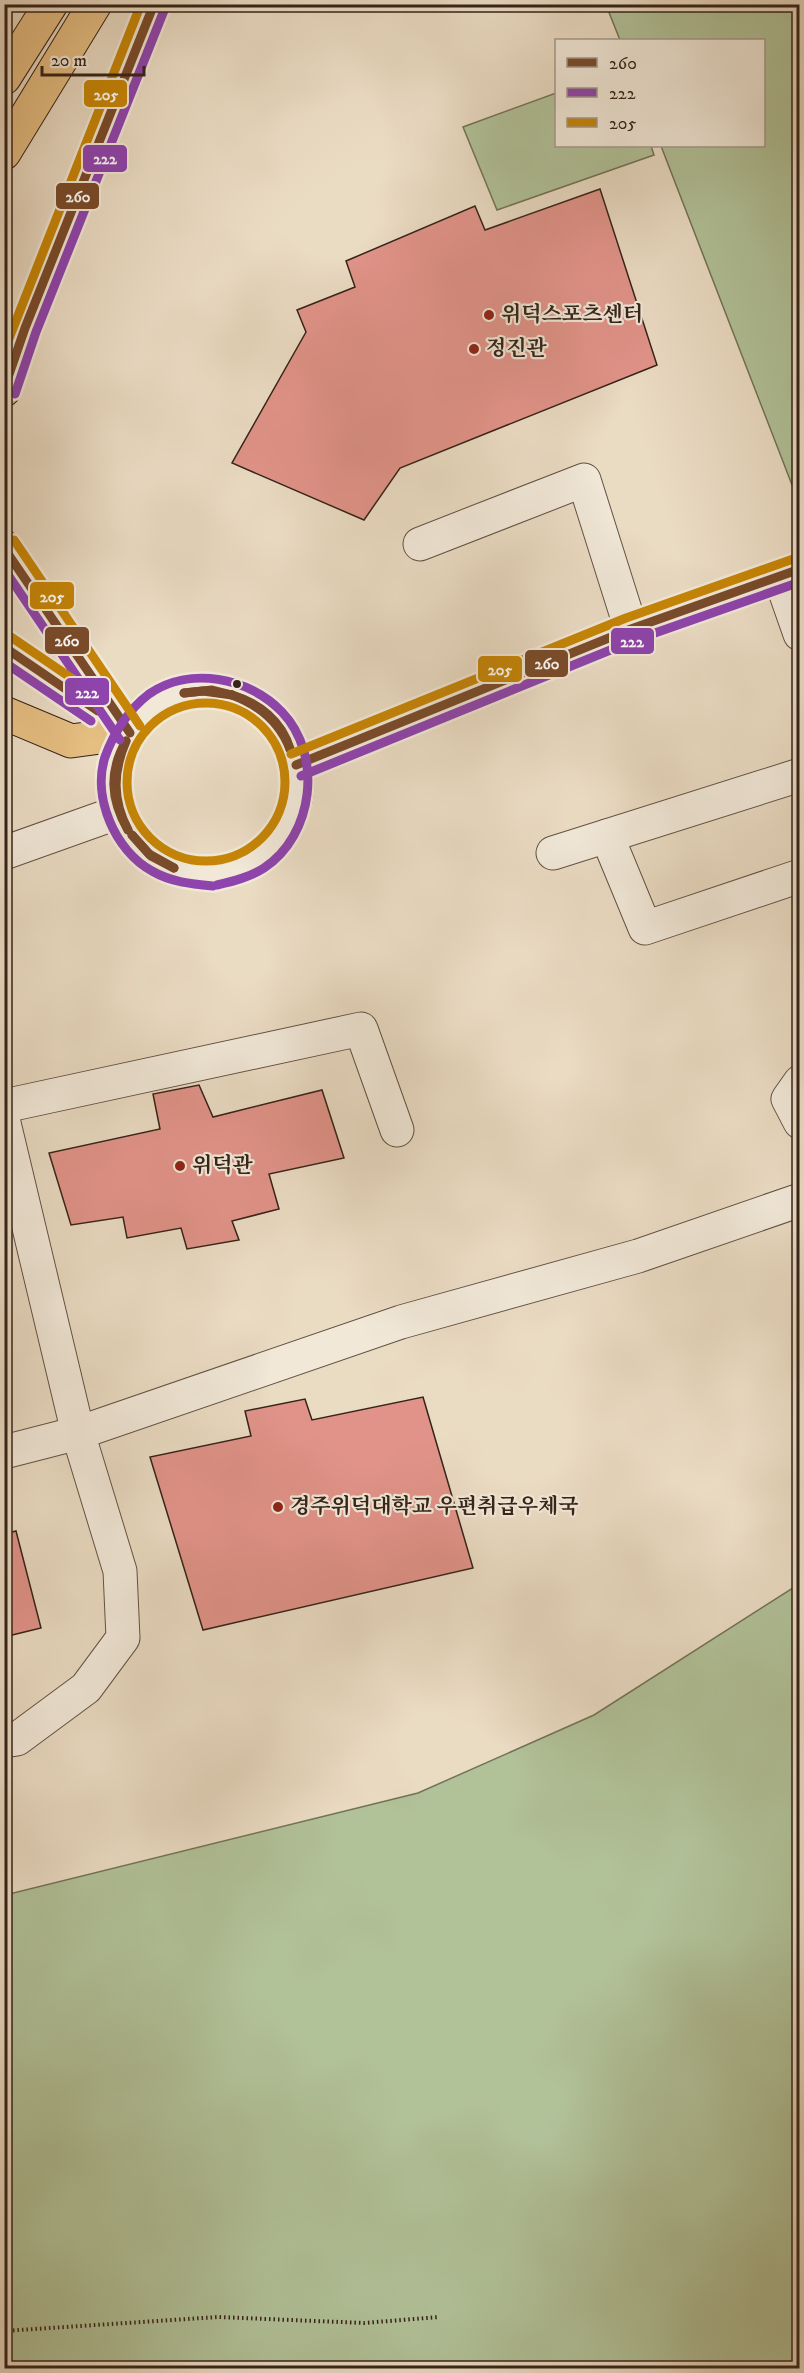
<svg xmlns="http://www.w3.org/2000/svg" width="804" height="2373" viewBox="0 0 804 2373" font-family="'IM FELL DW Pica','Noto Serif KR',serif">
<rect width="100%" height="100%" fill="#eadbc3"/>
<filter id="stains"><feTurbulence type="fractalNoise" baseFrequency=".00333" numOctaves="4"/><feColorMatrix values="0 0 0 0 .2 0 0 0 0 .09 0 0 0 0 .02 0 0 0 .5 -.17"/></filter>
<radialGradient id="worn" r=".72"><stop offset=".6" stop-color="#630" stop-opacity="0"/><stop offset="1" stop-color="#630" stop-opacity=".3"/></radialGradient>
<g fill="#b1c198" stroke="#727258" stroke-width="1.5">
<polygon points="606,5 799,5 799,503 661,146 764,146 764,40 620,40"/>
<polygon points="556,93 556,146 651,146 654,155 497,210 463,127"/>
<polygon points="799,1584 799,2368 5,2368 5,1895 418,1793 594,1715"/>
</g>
<g fill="#e19389" stroke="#342319" stroke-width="1.5">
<polygon points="600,189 657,365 400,468 364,520 232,463 306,332 297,310 355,287 346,261 475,206 485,230"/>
<polygon points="199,1085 213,1117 322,1090 344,1158 269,1174 279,1209 232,1221 239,1240 187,1249 181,1228 127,1238 123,1217 71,1225 49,1153 160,1129 153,1094"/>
<polygon points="4,1294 11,1321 4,1322"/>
<polygon points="423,1397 473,1568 203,1630 150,1457 251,1436 245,1411 305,1399 312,1420"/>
<polygon points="16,1531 41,1628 4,1637 4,1534"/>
</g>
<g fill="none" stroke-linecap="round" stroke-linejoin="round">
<defs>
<g id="minor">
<polyline points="420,544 584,480 631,629"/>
<polyline points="780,577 800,634"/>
<circle cx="206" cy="782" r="91"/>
<polyline points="296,765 631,629 800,569"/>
<polyline points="607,836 645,928 800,876"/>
<polyline points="4,853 119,812"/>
<polyline points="553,853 800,775"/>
<polyline points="800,1082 788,1099 800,1122"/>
<polyline points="4,1106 361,1029 397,1130"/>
<polyline points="4,1123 78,1433 120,1571 123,1638 86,1688 17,1739 4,1741"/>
<polyline points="4,1452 78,1433 401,1322 638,1256 800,1200"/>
</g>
<g id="major">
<polyline points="4,78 51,4"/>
<polyline points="4,153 95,4"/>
<polyline points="4,390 25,328 154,4"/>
<polyline points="4,547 130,733"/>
<polyline points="4,647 116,723"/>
<polyline points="4,713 71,741 130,733"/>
</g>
</defs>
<use href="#minor" stroke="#625144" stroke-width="35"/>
<use href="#major" stroke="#342319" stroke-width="35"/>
<polyline stroke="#342319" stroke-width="4" stroke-dasharray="1.5 3" stroke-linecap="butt" points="4,2331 218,2317 364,2323 439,2317"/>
<use href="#minor" stroke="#f1e8d8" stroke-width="33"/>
<use href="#major" stroke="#e5be82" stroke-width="33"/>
<defs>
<g id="bus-1">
<polyline points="4,389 25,328 154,4"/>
<polyline points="4,548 130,733"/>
<polyline points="4,647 98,711"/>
<polyline points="184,693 212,690 232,695"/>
<polyline points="184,693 203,691 232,695"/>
<path d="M232 695C259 703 282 721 290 749"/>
<path d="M232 695C259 705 279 721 290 749"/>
<path d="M126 741C113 772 112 799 128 830"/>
<path d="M126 741C109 771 110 799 128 830"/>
<polyline points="296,765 631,629 800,569"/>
<polyline points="132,835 149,854 174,868"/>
<polyline points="132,835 151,856 174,868"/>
</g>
<g id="bus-2">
<polyline points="15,394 36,332 165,8"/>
<polyline points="4,569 120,740"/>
<polyline points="4,662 91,721"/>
<polyline points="301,776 635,640 800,582"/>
<path d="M213 886C191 884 171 882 152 871 115 851 92 797 105 757 113 734 129 709 149 694 189 666 249 677 282 712 323 755 314 835 264 868 250 877 234 881 217 885"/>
</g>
<g id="bus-3">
<polyline points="4,351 141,4"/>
<polyline points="14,540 140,726"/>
<polyline points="11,637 105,701"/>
<circle cx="206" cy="782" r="79"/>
<polyline points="291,754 626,618 796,558"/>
</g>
</defs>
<use href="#bus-1" stroke="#f1e8d8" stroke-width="14"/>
<use href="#bus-2" stroke="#f1e8d8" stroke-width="14"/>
<use href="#bus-3" stroke="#f1e8d8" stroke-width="14"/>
<use href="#bus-1" stroke="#7a4b2a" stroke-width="9"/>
<use href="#bus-2" stroke="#8e44ad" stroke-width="9"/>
<use href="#bus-3" stroke="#c68506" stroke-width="9"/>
</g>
<g fill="#8f2418" stroke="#f1e8d8" stroke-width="2">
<circle cx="489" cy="315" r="6"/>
<circle cx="474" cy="349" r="6"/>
<circle cx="180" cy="1166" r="6"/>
<circle cx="278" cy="1507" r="6"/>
</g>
<circle fill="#342319" stroke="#f1e8d8" stroke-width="2" cx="237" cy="684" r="5"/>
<g text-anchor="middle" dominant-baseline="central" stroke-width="4.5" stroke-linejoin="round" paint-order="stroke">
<g font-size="21" font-weight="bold" fill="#342319" stroke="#f1e8d8" text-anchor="start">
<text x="501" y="315">위덕스포츠센터</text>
<text x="486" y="349">정진관</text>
<text x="192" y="1166">위덕관</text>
<text x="290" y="1507">경주위덕대학교 우편취급우체국</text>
</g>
</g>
<g stroke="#f1e8d8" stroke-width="2">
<rect x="83" y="79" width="45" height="29" rx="6" fill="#c68506"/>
<rect x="82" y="144" width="46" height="29" rx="6" fill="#8e44ad"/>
<rect x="55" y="182" width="45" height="28" rx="6" fill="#7a4b2a"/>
<rect x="29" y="581" width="46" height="29" rx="6" fill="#c68506"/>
<rect x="44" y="626" width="46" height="29" rx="6" fill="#7a4b2a"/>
<rect x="610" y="627" width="45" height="28" rx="6" fill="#8e44ad"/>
<rect x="524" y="649" width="45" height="29" rx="6" fill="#7a4b2a"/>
<rect x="477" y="655" width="46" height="28" rx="6" fill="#c68506"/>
<rect x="64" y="677" width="46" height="29" rx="6" fill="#8e44ad"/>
</g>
<g font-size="16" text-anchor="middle" font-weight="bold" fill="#fff">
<text x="106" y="100">205</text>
<text x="105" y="164">222</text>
<text x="78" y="202">260</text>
<text x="52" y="602">205</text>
<text x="67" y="646">260</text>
<text x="632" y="647">222</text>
<text x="547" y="669">260</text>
<text x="500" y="675">205</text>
<text x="87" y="698">222</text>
</g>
<rect width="804" height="2373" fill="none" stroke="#eadbc3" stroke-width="24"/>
<rect x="6" y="6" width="792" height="2361" fill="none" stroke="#342319" stroke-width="3"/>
<rect x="12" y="12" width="780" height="2349" fill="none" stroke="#342319" stroke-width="1.5"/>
<rect x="555" y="39" width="210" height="108" fill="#f1e8d8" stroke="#a5998c" stroke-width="1.5"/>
<rect x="567" y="58" width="30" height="9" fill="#7a4b2a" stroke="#a5998c" stroke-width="1.5"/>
<text x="609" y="69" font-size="18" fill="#342319">260</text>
<rect x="567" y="88" width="30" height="9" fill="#8e44ad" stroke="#a5998c" stroke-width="1.5"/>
<text x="609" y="99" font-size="18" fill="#342319">222</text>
<rect x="567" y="118" width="30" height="9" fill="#c68506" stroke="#a5998c" stroke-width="1.5"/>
<text x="609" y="129" font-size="18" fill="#342319">205</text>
<path d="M42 66v9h102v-9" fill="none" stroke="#342319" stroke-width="3"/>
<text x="51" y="66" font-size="18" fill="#342319" stroke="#f1e8d8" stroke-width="4.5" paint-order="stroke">20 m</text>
<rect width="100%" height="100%" filter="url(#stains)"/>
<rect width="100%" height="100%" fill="url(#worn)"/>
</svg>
